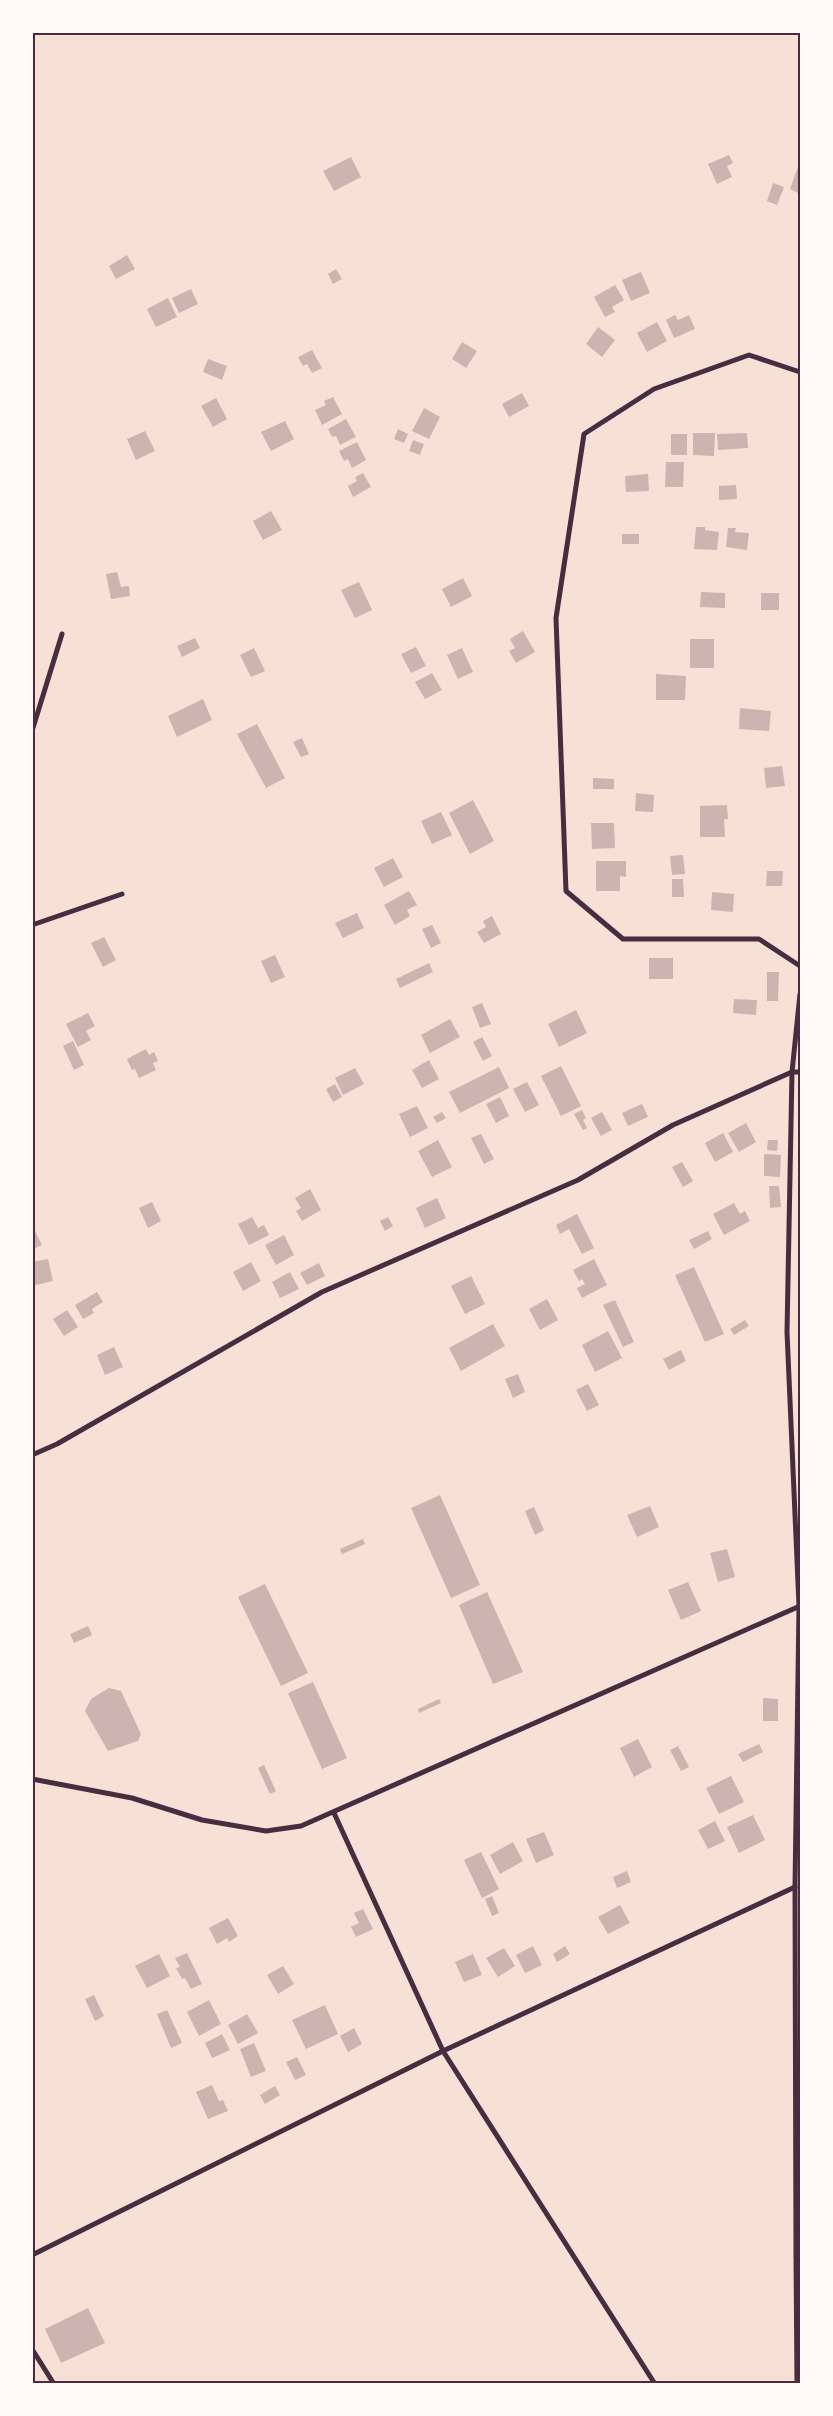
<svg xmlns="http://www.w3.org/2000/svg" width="833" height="2416" viewBox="0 0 833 2416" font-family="'Noto Sans',sans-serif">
<rect width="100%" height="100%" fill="#f7e1d7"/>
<g fill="#ccb4b1">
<polygon points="729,155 733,163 727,166 732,177 717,184 708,164"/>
<polygon points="351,157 361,177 334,191 323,171"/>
<polygon points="800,161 800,194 790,189"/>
<polygon points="773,183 784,187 777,205 767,201"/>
<polygon points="127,255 135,269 116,279 109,266"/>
<polygon points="336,269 342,279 333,284 328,274"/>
<polygon points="641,272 650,293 631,301 622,280"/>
<polygon points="615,285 624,300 612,307 615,312 605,317 594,297"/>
<polygon points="191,289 198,304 179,313 172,298"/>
<polygon points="168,298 177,317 156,327 147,309"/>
<polygon points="675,315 678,320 689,315 695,329 674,338 666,320"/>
<polygon points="657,322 667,341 647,352 637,333"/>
<polygon points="598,327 615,340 602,357 586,344"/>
<polygon points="462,342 477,351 466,368 452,359"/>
<polygon points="312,350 322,368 312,373 307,364 303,366 298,357"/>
<polygon points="208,359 227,366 222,380 203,372"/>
<polygon points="522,393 529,406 509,417 502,404"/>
<polygon points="333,397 342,414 322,425 315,410 326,405 324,401"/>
<polygon points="216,398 227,419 213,427 201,406"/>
<polygon points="424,408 440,417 429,439 412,431"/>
<polygon points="346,419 356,437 340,445 336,436 332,437 328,429"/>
<polygon points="285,421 294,439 271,451 261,432"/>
<polygon points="398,429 408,434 404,443 394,439"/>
<polygon points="145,431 155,451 136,460 127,439"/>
<polygon points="693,433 715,433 714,456 693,455"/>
<polygon points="747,433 748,448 718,450 717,434"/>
<rect x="671" y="434" width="16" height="21"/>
<polygon points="413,440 424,444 420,455 409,451"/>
<polygon points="357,442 366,460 352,468 348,459 344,461 339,451"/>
<polygon points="666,462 684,462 683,487 665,487"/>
<polygon points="363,473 371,487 353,497 348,486 357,481 355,477"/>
<polygon points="648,474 649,491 626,492 625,476"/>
<polygon points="736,485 737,499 719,500 719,486"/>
<polygon points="271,511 282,530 263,540 253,521"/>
<polygon points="696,527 705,527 705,530 719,532 717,550 694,549"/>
<polygon points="728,528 736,528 735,532 749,533 747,550 726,547"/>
<rect x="622" y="534" width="17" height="10"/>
<polygon points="117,572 121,587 129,586 130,596 111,599 106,574"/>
<polygon points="463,578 472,596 451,607 442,589"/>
<polygon points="359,582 372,610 355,618 341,590"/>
<polygon points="701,592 725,593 725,608 700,607"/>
<rect x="761" y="593" width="18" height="17"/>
<polygon points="523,631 535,652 516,663 509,651 515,648 510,639"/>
<polygon points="195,638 200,648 182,657 177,646"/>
<rect x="690" y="639" width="24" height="29"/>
<polygon points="416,647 426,666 411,673 401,654"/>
<polygon points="254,648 265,671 251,677 240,655"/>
<polygon points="462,648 473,672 458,679 447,655"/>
<polygon points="432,673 442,690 425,699 415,682"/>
<polygon points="656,674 686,676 685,700 656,700"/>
<polygon points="203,699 212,720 177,737 168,716"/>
<polygon points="740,708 771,711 769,731 739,729"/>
<polygon points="257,724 285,778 266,788 237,734"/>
<polygon points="302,738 309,754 301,757 293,742"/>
<polygon points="782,766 785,786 766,788 764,768"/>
<polygon points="593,778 614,779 614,789 593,789"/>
<polygon points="636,793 654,795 653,812 635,811"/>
<polygon points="473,800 494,841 470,854 449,813"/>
<polygon points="727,805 728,819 724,819 725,837 700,837 700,806"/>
<polygon points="441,812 452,835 432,844 421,821"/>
<polygon points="591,823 614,823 615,848 592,849"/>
<polygon points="683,855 685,874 672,875 670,856"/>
<polygon points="393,858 403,877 384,887 374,868"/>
<polygon points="596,861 626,861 626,877 620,876 620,891 596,891"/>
<polygon points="767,871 783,871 782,886 766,886"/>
<polygon points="672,879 683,879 684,897 672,897"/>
<polygon points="409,891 417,905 407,910 410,916 395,925 384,905"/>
<polygon points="712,892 734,894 733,912 711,910"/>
<polygon points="357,913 364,928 343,938 335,923"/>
<polygon points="492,916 501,934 484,943 477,932 486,927 483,921"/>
<polygon points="432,925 441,943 431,948 422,929"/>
<polygon points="104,937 116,960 103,967 91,943"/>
<polygon points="275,955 285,977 271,983 261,961"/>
<rect x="649" y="958" width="24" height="21"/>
<polygon points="429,963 433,972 400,988 396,979"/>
<polygon points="767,972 779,972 778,1001 767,1001"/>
<polygon points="734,999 757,1000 756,1015 733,1013"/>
<polygon points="482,1003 491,1024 480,1028 472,1007"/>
<polygon points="576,1010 587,1033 559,1047 548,1024"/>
<polygon points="88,1013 95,1026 86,1031 91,1040 78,1047 66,1024"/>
<polygon points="450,1019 460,1037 430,1053 421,1035"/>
<polygon points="482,1037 492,1056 483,1061 473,1042"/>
<polygon points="73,1041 84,1065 74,1070 63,1046"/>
<polygon points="146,1049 149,1055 154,1052 158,1061 153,1063 156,1070 139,1078 135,1069 132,1070 127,1059"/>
<polygon points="429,1060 439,1079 422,1088 412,1070"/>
<polygon points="561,1066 581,1106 561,1116 541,1076"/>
<polygon points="499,1067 509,1088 460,1113 449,1092"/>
<polygon points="355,1068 364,1084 343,1095 335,1078"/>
<polygon points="527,1082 539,1105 525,1112 513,1089"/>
<polygon points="335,1084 342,1097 333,1102 326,1089"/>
<polygon points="500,1097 509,1116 496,1123 486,1104"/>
<polygon points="642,1104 648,1117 628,1126 622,1113"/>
<polygon points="417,1106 428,1128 410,1137 399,1114"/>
<polygon points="582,1110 586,1118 583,1120 587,1128 583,1130 574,1114"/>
<polygon points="442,1112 446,1118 437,1123 433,1117"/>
<polygon points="602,1112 612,1130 601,1136 591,1118"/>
<polygon points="746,1123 756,1142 739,1152 728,1133"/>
<polygon points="723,1133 733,1152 715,1162 705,1143"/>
<polygon points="481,1134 494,1159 484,1164 471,1138"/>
<polygon points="438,1140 452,1167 432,1177 418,1151"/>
<polygon points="768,1140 778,1140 777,1151 767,1150"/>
<polygon points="764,1154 781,1155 780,1177 764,1176"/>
<polygon points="682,1162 693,1181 683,1187 672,1167"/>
<polygon points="769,1186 779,1186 781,1207 770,1208"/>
<polygon points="310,1189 321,1210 302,1221 296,1211 301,1208 295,1198"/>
<polygon points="437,1198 446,1218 425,1228 416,1208"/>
<polygon points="152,1202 161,1221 148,1228 139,1208"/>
<polygon points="734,1203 740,1214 745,1211 750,1221 724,1235 713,1214"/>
<polygon points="577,1214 594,1248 582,1254 569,1229 560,1234 556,1225"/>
<polygon points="252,1217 258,1228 264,1225 269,1235 249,1245 238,1224"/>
<polygon points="388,1217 393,1226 385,1231 380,1221"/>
<polygon points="32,1225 42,1245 32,1250"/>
<polygon points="708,1231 712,1239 694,1249 689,1240"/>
<polygon points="284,1235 294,1255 276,1265 265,1245"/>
<polygon points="48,1259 53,1281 32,1286 32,1262"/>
<polygon points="594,1259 607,1285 582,1298 577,1288 585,1284 582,1279 579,1281 573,1270"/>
<polygon points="251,1262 261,1281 243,1291 233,1272"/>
<polygon points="319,1263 325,1276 307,1285 300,1273"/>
<polygon points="694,1267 724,1334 705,1342 675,1275"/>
<polygon points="290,1272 299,1289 280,1298 272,1282"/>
<polygon points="471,1276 485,1304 465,1314 451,1286"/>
<polygon points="97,1292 103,1302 92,1309 94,1313 83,1319 75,1305"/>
<polygon points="547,1299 558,1320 540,1330 529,1309"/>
<polygon points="615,1300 634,1342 623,1347 603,1305"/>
<polygon points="67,1310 78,1327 64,1336 53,1319"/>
<polygon points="745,1320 749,1326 734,1335 730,1329"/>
<polygon points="493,1324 505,1346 461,1371 449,1348"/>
<polygon points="608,1331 622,1358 595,1372 582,1345"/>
<polygon points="114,1347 123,1367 105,1375 97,1355"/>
<polygon points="681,1350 686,1361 669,1370 663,1359"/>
<polygon points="518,1374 525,1392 513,1398 505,1379"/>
<polygon points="588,1384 599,1405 587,1411 576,1390"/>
<polygon points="440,1495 480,1585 451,1598 411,1508"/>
<polygon points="650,1506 659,1527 637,1537 627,1515"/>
<polygon points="534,1507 544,1530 535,1535 525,1511"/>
<polygon points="363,1539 365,1544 342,1554 340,1549"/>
<polygon points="727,1549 735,1577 718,1582 710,1553"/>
<polygon points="688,1582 701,1611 681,1620 668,1590"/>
<polygon points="265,1584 308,1673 281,1686 238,1597"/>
<polygon points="487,1592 523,1672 493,1684 459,1605"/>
<polygon points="88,1626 92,1635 74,1643 70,1634"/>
<polygon points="313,1682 347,1758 322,1769 288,1693"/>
<polygon points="109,1688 121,1691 141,1734 138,1741 108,1751 85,1711 91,1699"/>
<polygon points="763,1698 778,1699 778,1721 763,1721"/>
<polygon points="439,1699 441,1703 419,1713 418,1709"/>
<polygon points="638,1739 652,1767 634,1777 620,1748"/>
<polygon points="759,1744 763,1752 743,1762 738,1754"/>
<polygon points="678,1746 689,1767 681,1771 670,1750"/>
<polygon points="264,1765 276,1791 270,1794 258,1768"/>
<polygon points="731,1776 744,1802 719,1814 706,1788"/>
<polygon points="753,1815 765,1840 739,1853 727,1827"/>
<polygon points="715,1821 725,1841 708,1849 698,1830"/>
<polygon points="544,1832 554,1855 536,1863 526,1839"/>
<polygon points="513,1842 523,1861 500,1874 490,1855"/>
<polygon points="481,1852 499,1889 482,1898 464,1860"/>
<polygon points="627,1871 631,1882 617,1888 613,1877"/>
<polygon points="492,1896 499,1913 492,1916 485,1899"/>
<polygon points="620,1905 630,1923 608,1934 598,1917"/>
<polygon points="363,1909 373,1929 356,1937 351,1927 359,1923 354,1913"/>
<polygon points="228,1918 238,1936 229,1942 227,1938 217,1944 209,1928"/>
<polygon points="533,1946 542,1965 525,1973 516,1955"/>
<polygon points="565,1946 570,1954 557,1962 553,1954"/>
<polygon points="504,1948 515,1966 498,1977 486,1958"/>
<polygon points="187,1953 202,1984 191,1989 185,1978 182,1979 176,1968 180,1967 175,1958"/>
<polygon points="159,1954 170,1976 147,1988 135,1966"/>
<polygon points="473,1954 482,1975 464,1982 455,1962"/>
<polygon points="283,1966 294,1984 278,1994 267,1975"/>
<polygon points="94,1995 104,2016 95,2021 85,1999"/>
<polygon points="209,2000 221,2024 199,2036 187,2012"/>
<polygon points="325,2005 338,2034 306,2049 292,2020"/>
<polygon points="167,2010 182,2043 171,2048 157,2014"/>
<polygon points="247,2014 258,2033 238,2044 228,2025"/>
<polygon points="354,2028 362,2044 348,2052 340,2036"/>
<polygon points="222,2034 230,2050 212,2058 205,2043"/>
<polygon points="254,2043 266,2071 251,2077 240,2049"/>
<polygon points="297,2057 306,2075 295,2080 286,2062"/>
<polygon points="212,2085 219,2101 223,2100 228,2111 208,2119 196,2092"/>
<polygon points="275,2086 280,2095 265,2104 260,2095"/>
<polygon points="88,2308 105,2343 61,2363 45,2329"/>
</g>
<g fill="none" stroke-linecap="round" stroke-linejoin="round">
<g stroke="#4a2c40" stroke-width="5">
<polyline points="800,372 749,355 654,389 584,434 556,618 566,891 623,939 759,939 800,966"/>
<polyline points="32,731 62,634"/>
<polyline points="32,925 122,894"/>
<polyline points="32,1455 57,1444 322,1292 578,1180 673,1125 792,1072 800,1072"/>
<polyline points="32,1779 132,1798 202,1820 266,1831 301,1826 800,1606"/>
<polyline points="32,2255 443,2051 334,1813"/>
<polyline points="796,2256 795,1887 799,1606 787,1332 792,1072 800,994"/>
<polyline points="32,2349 54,2384"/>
<polyline points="655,2384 443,2051 795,1887"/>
<polyline points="797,2384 796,2256 800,2257"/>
</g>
</g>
<rect width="833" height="2416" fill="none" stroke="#fffaf5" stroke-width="68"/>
<rect x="34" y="34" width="765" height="2348" fill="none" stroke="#4a2c40" stroke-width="2"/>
</svg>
